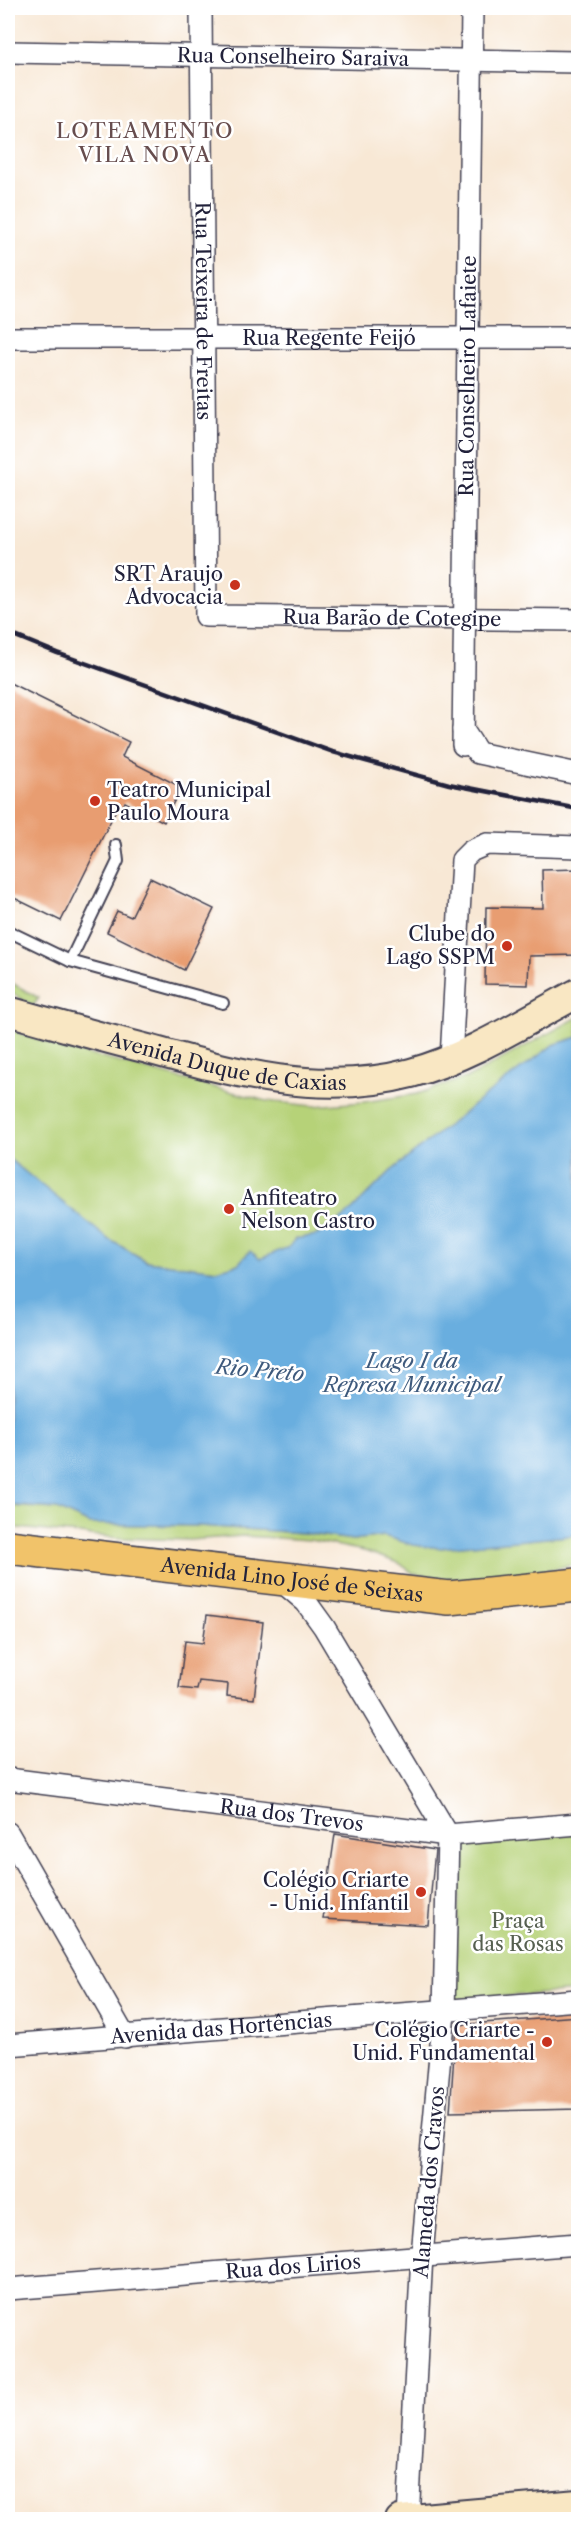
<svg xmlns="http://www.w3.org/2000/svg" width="586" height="2527" viewBox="0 0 586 2527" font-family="'Libre Caslon Text',serif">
<rect width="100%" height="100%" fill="#fff"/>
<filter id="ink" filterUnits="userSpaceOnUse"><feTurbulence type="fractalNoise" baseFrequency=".0167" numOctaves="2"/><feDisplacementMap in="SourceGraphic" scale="12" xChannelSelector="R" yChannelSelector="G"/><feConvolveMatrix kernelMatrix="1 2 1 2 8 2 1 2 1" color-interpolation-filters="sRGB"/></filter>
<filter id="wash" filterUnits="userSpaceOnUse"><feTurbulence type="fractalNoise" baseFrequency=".008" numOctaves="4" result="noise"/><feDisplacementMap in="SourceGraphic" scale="24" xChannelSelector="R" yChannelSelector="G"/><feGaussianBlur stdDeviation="1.35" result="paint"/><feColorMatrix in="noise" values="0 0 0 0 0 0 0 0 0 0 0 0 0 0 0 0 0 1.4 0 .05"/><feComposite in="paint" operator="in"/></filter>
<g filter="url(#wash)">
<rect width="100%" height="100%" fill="#f8e8d5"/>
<g fill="#b6d278" stroke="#6c7a5a" stroke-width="1.5">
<polygon points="8,981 39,998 33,1006 8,991"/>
<polygon points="578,1017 578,1037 553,1045 486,1095 390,1172 346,1216 317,1235 295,1239 289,1247 260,1259 250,1251 238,1264 217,1270 147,1261 108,1239 8,1158 8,1029 64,1048 267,1101 313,1106 364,1102 417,1094 471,1076"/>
<polygon points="8,1506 57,1509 90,1524 200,1526 303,1533 353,1540 384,1536 413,1545 440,1548 578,1535 578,1564 520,1575 461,1580 414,1574 399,1563 364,1551 310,1540 243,1536 189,1540 119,1538 8,1527"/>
<polygon points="578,1833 578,1991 453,2000 462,1842"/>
</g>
<polygon fill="#69aedf" stroke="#46688d" stroke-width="1.5" points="578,1037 578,1535 440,1548 413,1545 384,1536 353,1540 303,1533 200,1526 90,1524 57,1509 8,1505 8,1158 108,1239 146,1261 217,1270 238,1264 250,1251 260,1259 289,1247 295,1239 317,1235 346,1216 390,1172 486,1095 553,1045"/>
<g id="blocks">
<g fill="#e89d71">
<polygon points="8,682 129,742 122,757 181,787 164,822 125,802 121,810 117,808 61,921 8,895"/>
<polygon points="579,869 579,955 529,956 528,985 485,984 486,907 543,908 542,870"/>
<polygon points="150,878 214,909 184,970 107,932 117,911 131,917"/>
<polygon points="207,1615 263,1622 254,1699 227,1696 228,1684 199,1681 197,1690 179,1688 185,1641 203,1643"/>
<polygon points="335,1834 435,1850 428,1925 323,1919"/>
<polygon points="579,2016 579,2109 450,2112 456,2025"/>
</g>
</g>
</g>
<g filter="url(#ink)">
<use href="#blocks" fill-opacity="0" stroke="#424052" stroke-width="1.5"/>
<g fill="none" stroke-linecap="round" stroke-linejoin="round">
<defs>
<g id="service">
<polyline points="8,931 70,961 223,1003"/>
<polyline points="70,961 118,861 116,845"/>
</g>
<g id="minor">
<path id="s1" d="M201 8 206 616 578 620"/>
<path id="s2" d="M8 52 578 62"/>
<path id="s3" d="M8 338H578"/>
<polyline points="463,730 478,753 578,774"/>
<path id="s4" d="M463 745 472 8"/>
<polyline points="451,1059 462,860 471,851 487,844 578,847"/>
<polyline points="280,1580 306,1602 324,1627 448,1835 444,2011 422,2255 408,2519"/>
<path id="s5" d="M8 1779 448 1835 578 1824"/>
<polyline points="8,1833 125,2037"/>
<path id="s6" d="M8 2045 578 2000"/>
<path id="s7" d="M8 2289 578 2244"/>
</g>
<g id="secondary">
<path id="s8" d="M8 1011C54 1024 101 1037 148 1049 234 1073 321 1097 411 1073 470 1057 525 1021 578 993"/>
<polyline points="400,2520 578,2504"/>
</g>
<g id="primary">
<path id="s9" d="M8 1547 449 1598 578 1585"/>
</g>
</defs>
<use href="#service" stroke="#424052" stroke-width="14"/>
<use href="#minor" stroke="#424052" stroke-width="24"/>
<use href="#secondary" stroke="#424052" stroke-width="32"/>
<use href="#primary" stroke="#424052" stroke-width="36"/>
<use href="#service" stroke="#fff" stroke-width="10"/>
<use href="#minor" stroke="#fff" stroke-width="21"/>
<use href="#secondary" stroke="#f9e7c3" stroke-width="28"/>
<use href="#primary" stroke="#f1c36a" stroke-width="33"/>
<polyline stroke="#22223b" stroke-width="4.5" points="8,633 57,653 333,752 449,784 578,809"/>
</g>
</g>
<g fill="#c8321e" stroke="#fff" stroke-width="2">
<circle cx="235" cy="585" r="6"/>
<circle cx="95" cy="801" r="6"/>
<circle cx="507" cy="946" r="6"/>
<circle cx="229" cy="1209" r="6"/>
<circle cx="421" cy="1892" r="6"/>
<circle cx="547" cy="2042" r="6"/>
</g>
<g text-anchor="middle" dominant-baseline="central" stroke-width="5" stroke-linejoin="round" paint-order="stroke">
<g font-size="20" fill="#22223b" stroke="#fff">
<text stroke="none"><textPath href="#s2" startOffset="285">Rua Conselheiro Saraiva</textPath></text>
<text stroke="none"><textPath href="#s1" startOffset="303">Rua Teixeira de Freitas</textPath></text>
<text stroke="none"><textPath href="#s3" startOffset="321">Rua Regente Feijó</textPath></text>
<text stroke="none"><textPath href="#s4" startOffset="369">Rua Conselheiro Lafaiete</textPath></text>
<text stroke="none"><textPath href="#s1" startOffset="794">Rua Barão de Cotegipe</textPath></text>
<text stroke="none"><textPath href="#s8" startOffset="226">Avenida Duque de Caxias</textPath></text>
<text stroke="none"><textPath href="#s9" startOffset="286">Avenida Lino José de Seixas</textPath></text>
<text stroke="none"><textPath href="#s5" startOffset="286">Rua dos Trevos</textPath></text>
<text stroke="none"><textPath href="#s6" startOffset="214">Avenida das Hortências</textPath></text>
<text transform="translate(429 2182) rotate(-85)">Alameda dos Cravos</text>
<text stroke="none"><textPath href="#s7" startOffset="286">Rua dos Lirios</textPath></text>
</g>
<g font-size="20" fill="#22223b" stroke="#fff" text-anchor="end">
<text x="223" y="574">SRT Araujo<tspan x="223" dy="23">Advocacia</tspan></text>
<text x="107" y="790" text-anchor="start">Teatro Municipal<tspan x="107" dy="23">Paulo Moura</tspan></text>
<text x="495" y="934">Clube do<tspan x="495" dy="23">Lago SSPM</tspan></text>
<text x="241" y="1198" text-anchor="start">Anfiteatro<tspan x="241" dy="23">Nelson Castro</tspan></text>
<text x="409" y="1880">Colégio Criarte<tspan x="409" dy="23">- Unid. Infantil</tspan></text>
<text x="535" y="2030">Colégio Criarte -<tspan x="535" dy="23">Unid. Fundamental</tspan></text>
</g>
<g font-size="20" fill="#566050" stroke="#fff">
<text x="518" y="1921">Praça<tspan x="518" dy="23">das Rosas</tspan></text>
</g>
<g font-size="21" letter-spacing="1.5" fill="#674d4e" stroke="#fff">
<text x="145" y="130">LOTEAMENTO<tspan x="145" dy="24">VILA NOVA</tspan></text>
</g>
<g font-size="21" font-style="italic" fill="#3e5a7d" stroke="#fff">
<text x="412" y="1360">Lago I da<tspan x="412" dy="24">Represa Municipal</tspan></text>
<text transform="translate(260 1370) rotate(5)">Rio Preto</text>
</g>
</g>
<rect width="586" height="2527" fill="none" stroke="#fff" stroke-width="30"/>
</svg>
